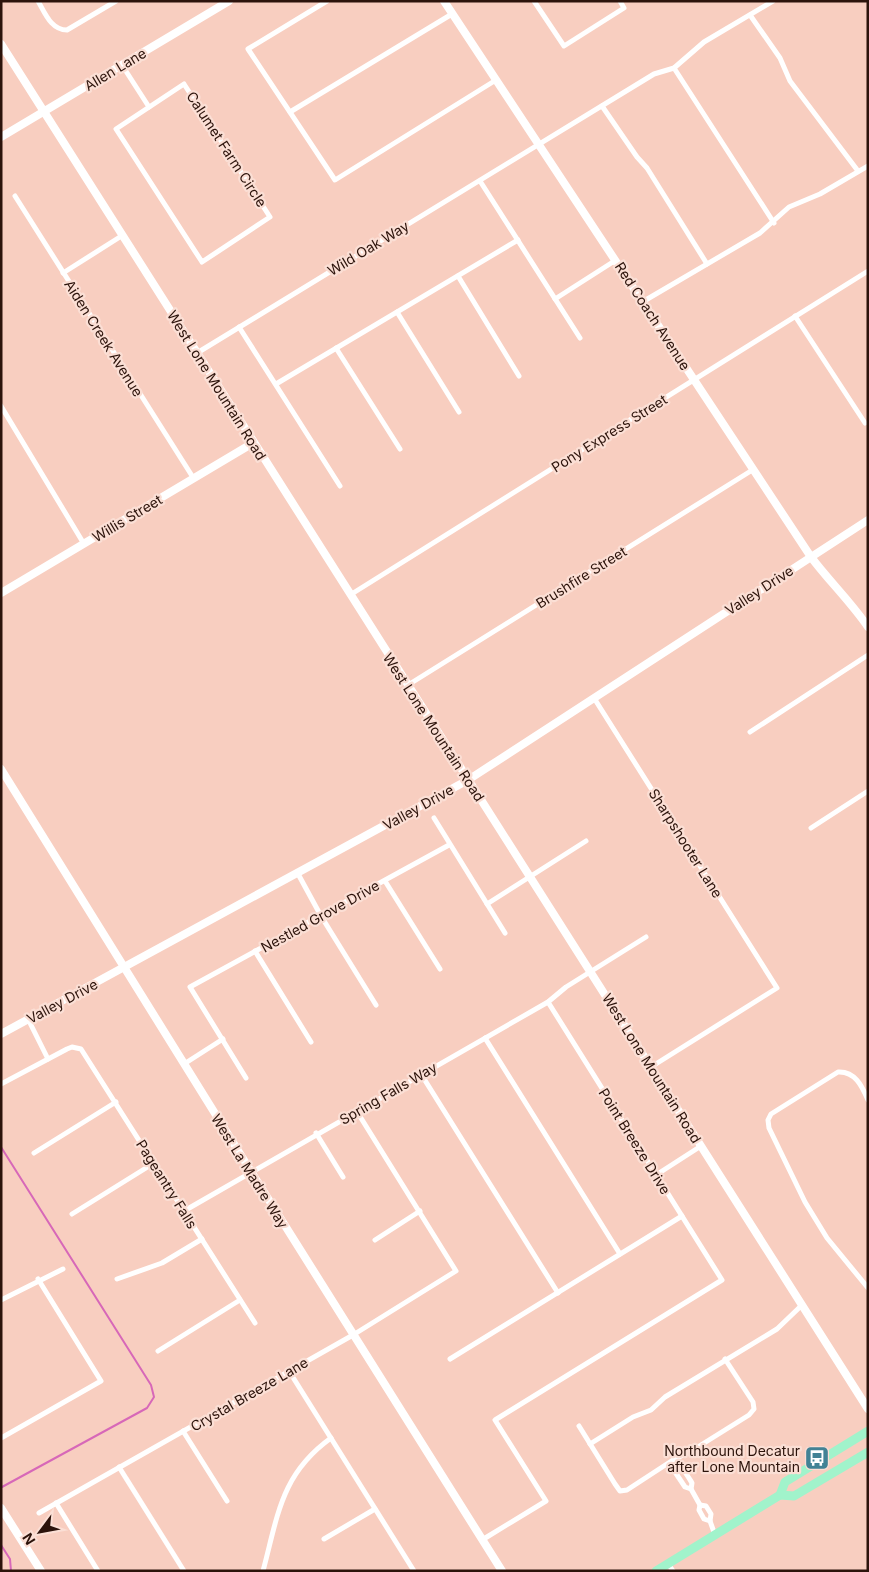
<svg xmlns="http://www.w3.org/2000/svg" width="869" height="1572" viewBox="0 0 869 1572" font-family="Inter,sans-serif">
<rect width="100%" height="100%" fill="#f8cec0"/>
<g fill="none" stroke-linecap="round" stroke-linejoin="round">
<g stroke="#d768b8" stroke-width="2">
<polyline points="1,1147 151,1385 154,1397 147,1408 2,1487"/>
<polyline points="1,1545 10,1559 11,1571"/>
</g>
<g stroke="#fff" stroke-width="5">
<path d="M38 1C45 13 51 30 67 30L116 1"/>
<polyline points="327,1 248,49 335,180 496,80"/>
<polyline points="534,1 564,46 624,8 620,1"/>
<polyline points="750,15 780,58 790,81 858,171"/>
<polyline points="122,65 149,107"/>
<polyline points="674,68 774,223"/>
<polygon points="184,84 270,217 202,262 116,129"/>
<polyline points="602,106 637,157 647,168 707,264"/>
<polyline points="290,112 452,14"/>
<polyline points="480,181 580,338"/>
<polyline points="15,196 194,479"/>
<polyline points="63,273 123,235"/>
<polyline points="458,276 519,376"/>
<polyline points="555,299 616,260"/>
<polyline points="644,301 760,233 789,207 820,194 868,166"/>
<polyline points="397,312 459,412"/>
<polyline points="795,316 865,423"/>
<polyline points="239,327 340,486"/>
<polyline points="336,348 400,449"/>
<polyline points="197,353 654,74 674,68 704,42 773,1"/>
<polyline points="276,384 518,240"/>
<polyline points="1,406 84,544"/>
<polyline points="350,595 868,271"/>
<polyline points="408,685 754,469"/>
<polyline points="594,698 777,988 651,1067"/>
<polyline points="750,732 868,655"/>
<polyline points="434,818 505,933"/>
<polyline points="811,828 868,791"/>
<polyline points="297,872 321,916 376,1005"/>
<polyline points="385,881 440,969"/>
<polyline points="487,904 586,841"/>
<polyline points="255,951 311,1042"/>
<polyline points="28,1019 48,1059"/>
<polyline points="485,1038 620,1254"/>
<polyline points="184,1064 223,1039"/>
<polyline points="421,1074 558,1293"/>
<polyline points="246,1078 190,987 449,845"/>
<polyline points="1,1084 67,1049 72,1047 81,1049 255,1323"/>
<path d="M868 1100C862 1086 855 1071 838 1072L771 1114 768 1120 769 1128 805 1202 827 1238 868 1288"/>
<polyline points="316,1133 343,1177"/>
<polyline points="34,1153 116,1102"/>
<polyline points="656,1175 701,1146"/>
<polyline points="184,1211 548,1002 566,987 646,937"/>
<polyline points="72,1214 154,1163"/>
<polyline points="375,1240 420,1211"/>
<polyline points="117,1279 162,1263 202,1239"/>
<polyline points="1,1300 63,1269"/>
<polyline points="158,1351 240,1300"/>
<polyline points="450,1359 682,1216"/>
<polyline points="289,1371 414,1571"/>
<polyline points="579,1426 615,1484 620,1491 627,1490 673,1460 693,1450 749,1415 754,1409 753,1402 725,1359"/>
<polyline points="183,1431 227,1501"/>
<polyline points="1,1438 101,1381 38,1279"/>
<polyline points="590,1444 633,1417 651,1410 665,1397 777,1329 802,1305"/>
<path d="M676 1464C684 1469 687 1475 692 1483L691 1489"/>
<polyline points="676,1466 675,1472 685,1487 691,1489 700,1505 699,1510 704,1519 710,1521"/>
<polyline points="119,1467 184,1571"/>
<polyline points="56,1503 98,1571"/>
<polyline points="700,1505 706,1506 711,1514 710,1521 715,1535"/>
<polyline points="39,1513 353,1335 456,1271 356,1110"/>
<polyline points="324,1539 375,1509"/>
<polyline points="482,1540 546,1501 495,1420 722,1280 548,1002"/>
<polyline points="668,1564 673,1571"/>
<path d="M263 1571C278 1515 281 1474 331 1438"/>
</g>
<g stroke="#fff" stroke-width="8">
<path d="M444 1 811 557C829 581 851 602 868 627"/>
<polyline points="1,44 868,1409"/>
<polyline points="1,137 229,1"/>
<polyline points="1,593 253,443"/>
<polyline points="1,769 252,1173 502,1571"/>
<polyline points="1,1034 468,780 868,520"/>
<polyline points="1,1508 41,1571"/>
</g>
<g stroke="#a1f3cb" stroke-width="9">
<polyline points="780,1495 785,1482 868,1431"/>
<polyline points="656,1571 780,1495 794,1496 868,1452"/>
</g>
</g>
<defs>
<symbol id="bus-square" viewBox="-11 -11 22 22"><rect x="-9" y="-9" width="18" height="18" rx="4" fill="#428295" stroke="#fbdfd5"/><path d="M-5-6H5V4H4V6H2V4H-2V6H-4V4H-5ZM-3.5-4V0h7V-4ZM-3.5 1.2v1.5H-2V1.2ZM2 1.2v1.5H3.5V1.2Z" fill="#fff"/></symbol>
</defs>
<g fill-rule="evenodd">
<use href="#bus-square" x="803" y="1444" width="28" height="28"/>
</g>
<g text-anchor="middle" dominant-baseline="central" stroke-width="4.5" stroke-linejoin="round" paint-order="stroke">
<g font-size="14" fill="#2c130b" stroke="#fbdfd5">
<text transform="translate(115 69) rotate(-31)">Allen Lane</text>
<text transform="translate(227 149) rotate(57)">Calumet Farm Circle</text>
<text transform="translate(368 248) rotate(-31)">Wild Oak Way</text>
<text transform="translate(653 316) rotate(57)">Red Coach Avenue</text>
<text transform="translate(104 338) rotate(58)">Aiden Creek Avenue</text>
<text transform="translate(217 385) rotate(58)">West Lone Mountain Road</text>
<text transform="translate(609 433) rotate(-32)">Pony Express Street</text>
<text transform="translate(127 518) rotate(-31)">Willis Street</text>
<text transform="translate(581 577) rotate(-32)">Brushfire Street</text>
<text transform="translate(759 590) rotate(-33)">Valley Drive</text>
<text transform="translate(434 727) rotate(57)">West Lone Mountain Road</text>
<text transform="translate(418 807) rotate(-29)">Valley Drive</text>
<text transform="translate(686 843) rotate(58)">Sharpshooter Lane</text>
<text transform="translate(320 916) rotate(-29)">Nestled Grove Drive</text>
<text transform="translate(62 1001) rotate(-28)">Valley Drive</text>
<text transform="translate(652 1068) rotate(58)">West Lone Mountain Road</text>
<text transform="translate(388 1093) rotate(-30)">Spring Falls Way</text>
<text transform="translate(635 1141) rotate(58)">Point Breeze Drive</text>
<text transform="translate(250 1171) rotate(58)">West La Madre Way</text>
<text transform="translate(167 1184) rotate(58)">Pageantry Falls</text>
<text transform="translate(249 1394) rotate(-30)">Crystal Breeze Lane</text>
</g>
<g font-size="14" fill="#2c130b" stroke="#fbdfd5" text-anchor="end">
<text x="800" y="1450">Northbound Decatur<tspan x="800" dy="16">after Lone Mountain</tspan></text>
</g>
</g>
<rect width="869" height="1572" fill="none" stroke="#2c130b" stroke-width="5"/>
<g transform="translate(40 1532) rotate(238)" stroke="#fbdfd5" stroke-width="4" paint-order="stroke">
<path d="M0-4L9 19L0 12L-9 19Z" fill="#2c130b"/>
<text y="-8" font-size="14" font-weight="bold" text-anchor="middle" fill="#2c130b">N</text>
</g>
</svg>
